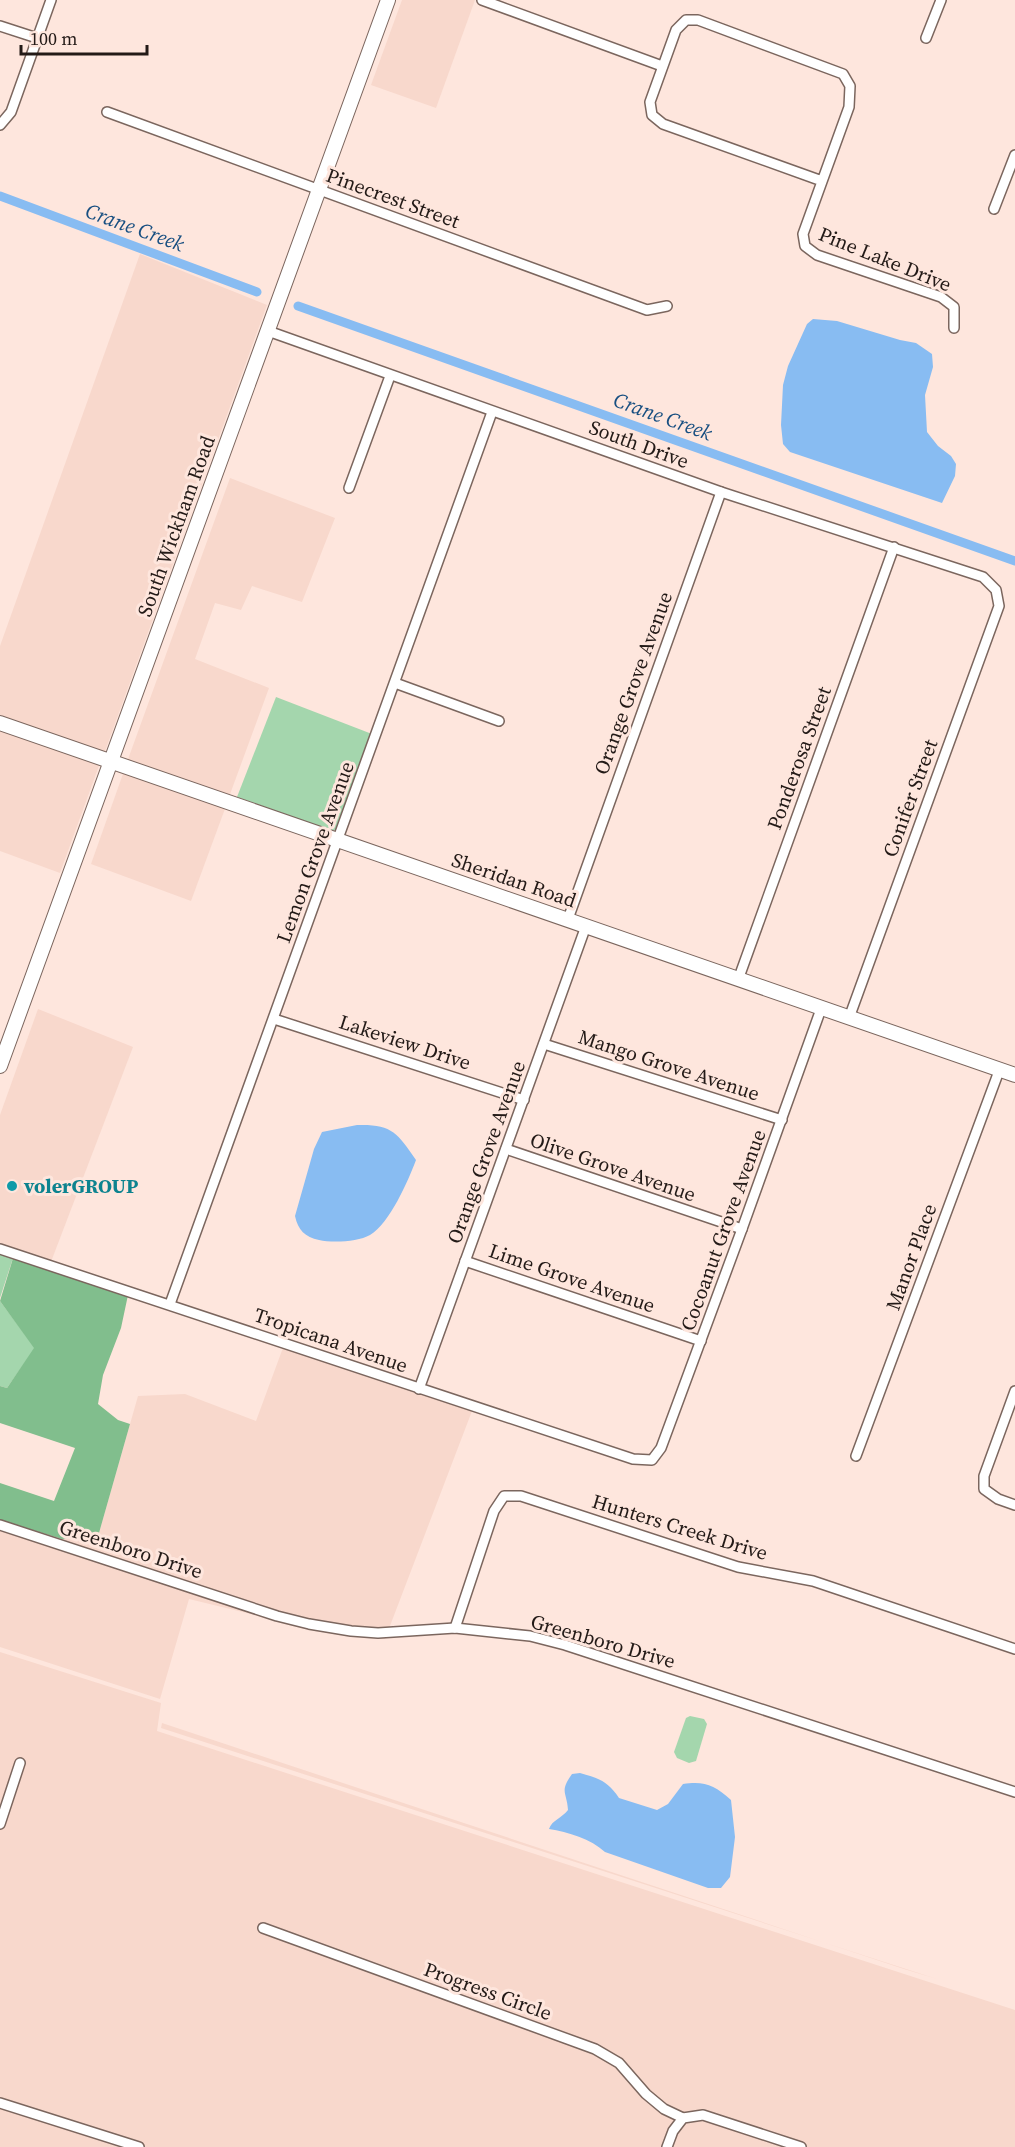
<svg xmlns="http://www.w3.org/2000/svg" width="1015" height="2147" viewBox="0 0 1015 2147" font-family="'Source Serif 4',serif">
<rect width="100%" height="100%" fill="#fee6dd"/>
<g fill="#f8d8cc">
<polygon points="402,0 475,0 436,108 371,85"/>
<polygon points="140,254 267,305 104,754 0,717 0,646"/>
<polygon points="230,478 335,518 302,602 252,586 241,610 215,603 195,659 269,688 229,797 127,762"/>
<polygon points="0,728 100,763 60,873 0,851"/>
<polygon points="124,771 226,806 191,901 91,864"/>
<polygon points="38,1009 133,1047 49,1267 0,1250 0,1115"/>
<polygon points="284,1345 472,1411 385,1639 325,1632 189,1599 160,1699 0,1647 0,1520 62,1539 99,1533 138,1396 185,1394 256,1421"/>
<polygon points="0,1652 161,1703 157,1731 1015,2010 1015,2147 0,2147"/>
<polygon points="162,1723 904,1969 937,1979 161,1728"/>
</g>
<g fill="#a4d6ad">
<polygon points="276,697 372,734 339,827 333,831 237,797"/>
<polygon points="0,1250 14,1255 0,1298"/>
<polygon points="0,1301 35,1348 7,1388 0,1386"/>
<polygon points="690,1716 704,1719 707,1724 696,1761 689,1763 677,1758 674,1752 686,1718"/>
</g>
<polygon fill="#81be8d" points="14,1255 128,1295 121,1328 103,1375 98,1404 118,1420 130,1424 99,1533 62,1539 0,1520 0,1483 54,1501 75,1448 0,1423 0,1386 7,1388 34,1348 0,1301"/>
<g fill="#88bcf2">
<polygon points="813,319 837,321 900,340 916,343 932,354 933,367 925,395 927,432 938,446 951,456 956,464 955,476 942,503 790,452 783,444 781,425 783,385 788,366 807,324"/>
<path d="M357 1125C391 1124 397 1132 416 1160 408 1181 390 1223 370 1235 358 1242 332 1243 319 1240 305 1237 298 1230 295 1216L314 1149 322 1132Z"/>
<path d="M580 1773C598 1778 608 1781 619 1798L657 1810 668 1804 683 1784C705 1781 714 1785 731 1800L735 1837 730 1877 721 1888H708L605 1852C591 1839 568 1832 549 1829 552 1820 562 1818 568 1810 567 1792 559 1792 572 1774Z"/>
</g>
<g fill="none" stroke-linecap="round" stroke-linejoin="round">
<g stroke="#88bcf2" stroke-width="9">
<polyline points="0,196 257,292"/>
<polyline points="298,306 1015,561"/>
</g>
<defs>
<g id="street">
<polyline points="482,0 662,66"/>
<polyline points="0,26 37,38"/>
<polyline points="926,38 941,0"/>
<polyline points="107,112 647,310 667,306"/>
<polyline points="0,125 11,112 51,0"/>
<polyline points="822,181 663,124 652,115 650,102 676,30 686,20 698,20 843,74 850,86 849,107 803,234 805,246 817,255 941,297 954,307 954,328"/>
<polyline points="994,209 1015,155"/>
<polyline points="268,331 721,492 983,577 996,590 999,606 849,1018"/>
<polyline points="349,488 390,376"/>
<polyline points="395,683 499,721"/>
<polyline points="568,919 721,492"/>
<polyline points="738,980 894,547"/>
<polyline points="274,1019 524,1100"/>
<polyline points="544,1044 782,1120"/>
<polyline points="506,1149 742,1229"/>
<polyline points="0,1249 633,1459 652,1460 661,1448 742,1229 821,1009"/>
<polyline points="465,1261 701,1341"/>
<polyline points="170,1304 492,412"/>
<polyline points="419,1389 586,926"/>
<polyline points="1015,1391 984,1476 984,1489 998,1499 1015,1505"/>
<polyline points="856,1456 999,1071"/>
<polyline points="0,1525 277,1616 309,1624 351,1631 378,1633 455,1628 530,1636 565,1645 1015,1792"/>
<polyline points="455,1628 494,1511 504,1496 521,1496 738,1567 813,1581 1015,1649"/>
<polyline points="0,1824 20,1763"/>
<polyline points="263,1928 595,2049 619,2063 646,2094 664,2109 683,2118"/>
<polyline points="0,2103 139,2147"/>
<polyline points="667,2147 673,2131 683,2118 703,2115 801,2147"/>
</g>
<g id="secondary">
<polyline points="0,723 1015,1075"/>
<polyline points="0,1066 388,0"/>
</g>
</defs>
<use href="#street" stroke="#7b665e" stroke-width="12"/>
<use href="#secondary" stroke="#7b665e" stroke-width="16"/>
<use href="#street" stroke="#fff" stroke-width="9"/>
<use href="#secondary" stroke="#fff" stroke-width="14"/>
</g>
<circle fill="#0f9aa8" stroke="#fee6dd" stroke-width="2" cx="12" cy="1186" r="6"/>
<g text-anchor="middle" dominant-baseline="central" stroke-width="6" stroke-linejoin="round" paint-order="stroke">
<g font-size="20" fill="#231a17" stroke="#fee6dd">
<text transform="translate(393 198) rotate(20)">Pinecrest Street</text>
<text transform="translate(885 259) rotate(22)">Pine Lake Drive</text>
<text transform="translate(639 444) rotate(20)">South Drive</text>
<text transform="translate(176 526) rotate(-70)">South Wickham Road</text>
<text transform="translate(633 683) rotate(-70)">Orange Grove Avenue</text>
<text transform="translate(799 758) rotate(-70)">Ponderosa Street</text>
<text transform="translate(910 798) rotate(-70)">Conifer Street</text>
<text transform="translate(315 852) rotate(-70)">Lemon Grove Avenue</text>
<text transform="translate(514 880) rotate(19)">Sheridan Road</text>
<text transform="translate(405 1042) rotate(18)">Lakeview Drive</text>
<text transform="translate(669 1065) rotate(18)">Mango Grove Avenue</text>
<text transform="translate(486 1152) rotate(-70)">Orange Grove Avenue</text>
<text transform="translate(613 1167) rotate(19)">Olive Grove Avenue</text>
<text transform="translate(723 1230) rotate(-70)">Cocoanut Grove Avenue</text>
<text transform="translate(911 1257) rotate(-70)">Manor Place</text>
<text transform="translate(572 1278) rotate(19)">Lime Grove Avenue</text>
<text transform="translate(331 1340) rotate(19)">Tropicana Avenue</text>
<text transform="translate(680 1527) rotate(17)">Hunters Creek Drive</text>
<text transform="translate(131 1549) rotate(18)">Greenboro Drive</text>
<text transform="translate(603 1641) rotate(16)">Greenboro Drive</text>
<text transform="translate(488 1991) rotate(20)">Progress Circle</text>
</g>
<g font-size="20" font-weight="bold" fill="#0d838f" stroke="#fee6dd" text-anchor="start">
<text x="24" y="1186">volerGROUP</text>
</g>
<g font-size="21" font-style="italic" fill="#184f81" stroke="#fee6dd">
<text transform="translate(135 227) rotate(20)">Crane Creek</text>
<text transform="translate(663 416) rotate(20)">Crane Creek</text>
</g>
</g>
<path d="M21 45v9h126v-9" fill="none" stroke="#231a17" stroke-width="3"/>
<text x="30" y="45" font-size="18" fill="#231a17" stroke="#fee6dd" stroke-width="4.5" paint-order="stroke">100 m</text>
</svg>
